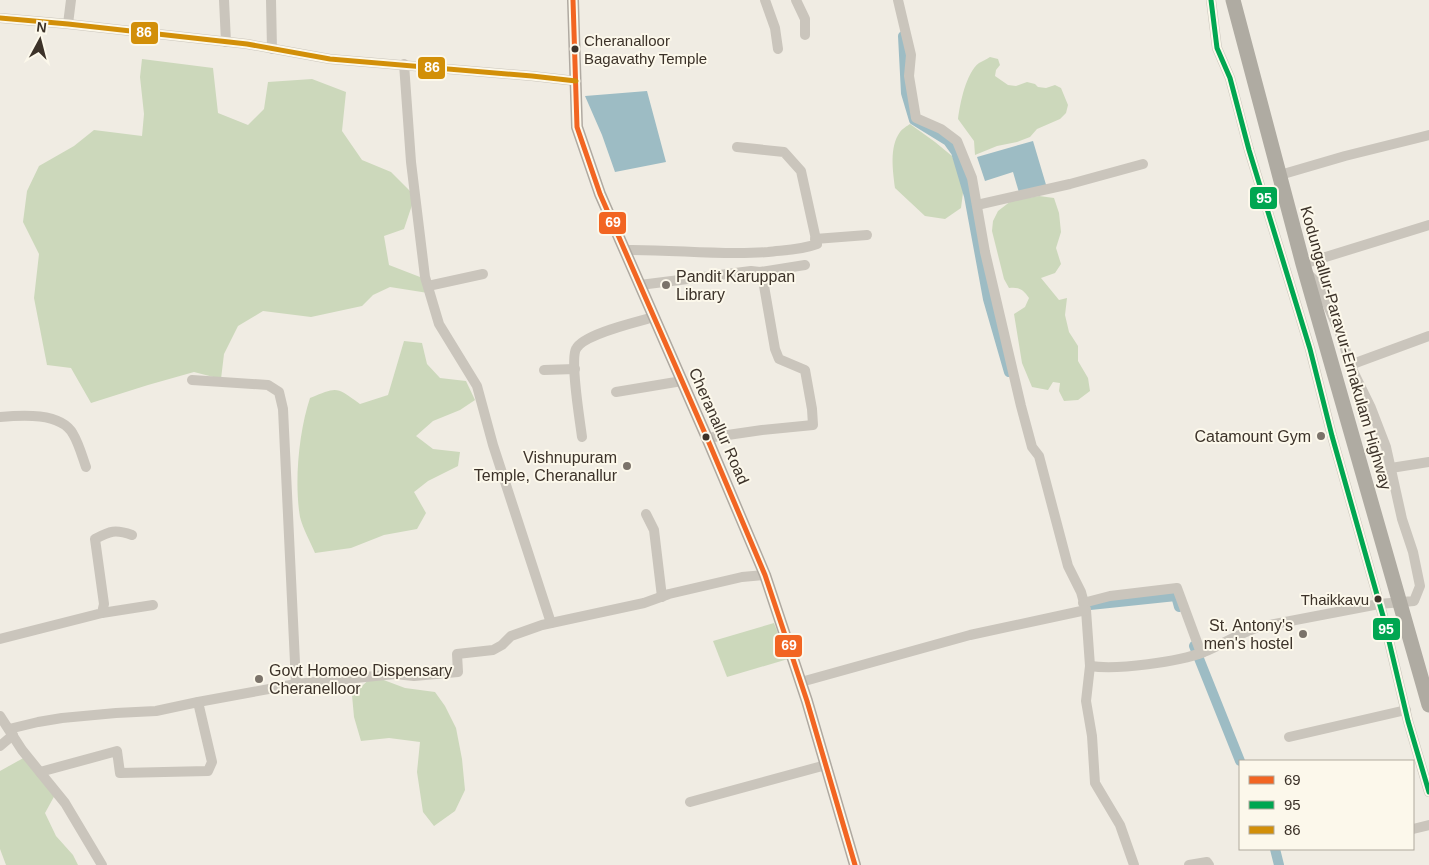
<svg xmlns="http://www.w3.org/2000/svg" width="1429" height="865" viewBox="0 0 1429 865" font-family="Arial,sans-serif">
<rect width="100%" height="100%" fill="#f0ece3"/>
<g fill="#ccd8bb">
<path d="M990 57 998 59 1000 65 996 70 995 76 1008 85 1016 86 1027 82 1035 84 1038 87 1046 88 1055 85 1061 88 1068 105 1066 113 1060 119 1037 129 1030 137 1017 142 997 146 975 155 974 141 958 119C960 103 966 73 979 63 983 61 987 59 990 57Z"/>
<polygon points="142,59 213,68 218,113 248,125 264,109 268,82 312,79 346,92 342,131 362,160 391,172 415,196 404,229 384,236 389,265 420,277 428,293 390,287 373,295 362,306 311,317 263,311 238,326 224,354 221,379 194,372 148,385 91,403 71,368 47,365 34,298 39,254 23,222 27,191 39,166 74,146 94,130 142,136 144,114 140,77"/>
<path d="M910 124 935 142 952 156 964 185 961 208 945 219 925 216 895 188C893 171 889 147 900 132 902 129 907 126 910 124Z"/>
<path d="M1039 196 1054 198 1059 213 1061 232 1056 248 1061 264 1055 273 1041 278 1059 300 1067 298 1065 315 1069 332 1078 346V361L1088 378 1090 391 1078 400 1064 401 1059 391 1060 383 1053 382 1048 390 1032 387 1022 363 1014 314 1025 307 1029 298C1023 289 1019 287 1009 288L1004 279 992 231 993 221 998 211 1011 201Z"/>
<path d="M404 341 422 343 427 364 440 378 466 381 475 400 460 410 433 421 416 436 433 449 460 452 458 466 428 481 414 492 426 513 417 529 384 535 351 548 315 553C310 541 303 529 300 517 294 482 299 431 310 398 338 387 335 386 360 404L388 395Z"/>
<polygon points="774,623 788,659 727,677 713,641"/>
<polygon points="373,676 405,688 435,692 445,706 456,728 462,759 465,790 455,811 434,826 423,812 417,772 420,742 389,738 361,741 354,717 352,695"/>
<polygon points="27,756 56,793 45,813 56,836 73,855 78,865 6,865 0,849 0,771"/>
</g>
<g fill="#9dbcc4">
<polygon points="647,91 666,162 615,172 602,135 585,96"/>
<polygon points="1033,141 1047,188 1020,196 1013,172 985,181 977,157"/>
</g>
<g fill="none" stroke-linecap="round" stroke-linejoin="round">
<g stroke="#9dbcc4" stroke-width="10">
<polyline points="903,36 906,93 914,120 948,141 956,152 969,196 988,299 1009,372"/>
<polyline points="1090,605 1176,596 1179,607"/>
<polyline points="1194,646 1240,761"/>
<polyline points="1275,849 1279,865"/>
</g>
<g stroke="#cac5bc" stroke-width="10">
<polyline points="224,0 226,42"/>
<polyline points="271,0 272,49"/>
<polyline points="765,0 775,28 778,49"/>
<polyline points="796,0 805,19 805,35"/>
<polyline points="898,0 911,55 909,76 916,118 941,129 957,141 972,178 985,252 1021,406 1032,447 1039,456 1068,566 1081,592 1086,610 1090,666 1086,701 1092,736 1095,783 1120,825 1134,865"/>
<polyline points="1211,0 1217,48 1230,78 1249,150 1310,349 1332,436 1383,616 1408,721 1429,792"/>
<polyline points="0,18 68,24 247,44 330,59 532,76 576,81"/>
<polyline points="68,24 71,0"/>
<polyline points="404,64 411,162 425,277 439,324 477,386 493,445 551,623"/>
<polyline points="1280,175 1345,156 1429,135"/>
<polyline points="977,205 1070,184 1143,164"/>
<polyline points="815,239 867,235"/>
<path d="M625 250C672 249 720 256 768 252 785 250 801 250 817 244L801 171 784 152 737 147"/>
<polyline points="1303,264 1429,225"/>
<polyline points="760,272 805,265"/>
<polyline points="640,285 751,271 760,272 763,280 775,349 779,359 805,370 812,409 813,425 762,430 707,438"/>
<polyline points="428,286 483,274"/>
<polyline points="1350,365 1429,336"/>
<polyline points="544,370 575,369"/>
<polyline points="192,380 268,385 279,392 283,409 296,684"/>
<polyline points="616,392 682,381"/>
<path d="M0 417C21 415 61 412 73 434 79 444 82 456 86 467"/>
<path d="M582 437C580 421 570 361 576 349 583 334 637 322 654 317"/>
<polyline points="1391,468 1429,462"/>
<polyline points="646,514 654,530 662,597"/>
<polyline points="1083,603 1110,596 1177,588 1201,653"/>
<polyline points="102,613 153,605"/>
<path d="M0 639 102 613 104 604 95 539C110 531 115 529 132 535"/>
<path d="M1090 666C1118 670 1178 662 1204 652 1223 644 1240 633 1259 627L1379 604 1414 601 1420 586 1413 552 1402 519 1386 447 1371 408 1350 365 1342 338 1319 285 1307 273"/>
<polyline points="801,682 970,635 1086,610"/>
<polyline points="0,716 22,750 65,803 102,865"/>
<polyline points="9,729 38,722 62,718 116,713 156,711 198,702 296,684 395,674 414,676 458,672 457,654 493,650 502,645 511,636 542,625 644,603 669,594 742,577 765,575"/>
<polyline points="1289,737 1406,710"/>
<polyline points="0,746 13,735"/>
<polyline points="40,772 117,751 120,773 208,771 212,762 198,702"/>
<polyline points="690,802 826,765"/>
<polyline points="1413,829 1429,825"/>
<polyline points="1189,865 1207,862 1209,865"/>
</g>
<polyline stroke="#afa9a1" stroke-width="12" points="573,0 577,127 600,194 707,438 765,575 807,701 855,865"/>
<polyline stroke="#afaba2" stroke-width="15" points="1233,0 1303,264 1429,705"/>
<defs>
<polyline id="bus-1" points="573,0 577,127 600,194 707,438 765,575 807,701 855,865"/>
<polyline id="bus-2" points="1211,0 1217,48 1230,78 1249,150 1310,349 1332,436 1383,616 1408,721 1429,792"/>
<polyline id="bus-3" points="0,18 68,24 247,44 330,59 532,76 576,81"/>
</defs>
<use href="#bus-1" stroke="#fcf8eb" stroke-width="9"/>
<use href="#bus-2" stroke="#fcf8eb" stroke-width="9"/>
<use href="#bus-3" stroke="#fcf8eb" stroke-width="9"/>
<use href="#bus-1" stroke="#f26522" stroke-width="5"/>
<use href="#bus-2" stroke="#00a651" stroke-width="5"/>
<use href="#bus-3" stroke="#d28f08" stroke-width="5"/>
</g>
<g fill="#3c3229" stroke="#fcf8eb" stroke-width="2">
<circle cx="575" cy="49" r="4.5"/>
<circle cx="706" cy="437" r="4.5"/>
<circle cx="1378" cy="599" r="4.5"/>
</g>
<g fill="#7b736a" stroke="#fcf8eb" stroke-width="2">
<circle cx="666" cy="285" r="5"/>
<circle cx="1321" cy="436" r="5"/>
<circle cx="627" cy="466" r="5"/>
<circle cx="1303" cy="634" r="5"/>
<circle cx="259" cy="679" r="5"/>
</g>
<g text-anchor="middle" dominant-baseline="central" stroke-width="4" stroke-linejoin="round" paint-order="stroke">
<g font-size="15" fill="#3c3229" stroke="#fcf8eb" text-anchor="start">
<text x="584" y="40">Cheranalloor<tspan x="584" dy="18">Bagavathy Temple</tspan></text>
<text x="1369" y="599" text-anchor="end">Thaikkavu</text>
</g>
<g font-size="16" fill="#3c3229" stroke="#fcf8eb" text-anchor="end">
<text x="676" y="276" text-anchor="start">Pandit Karuppan<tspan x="676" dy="18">Library</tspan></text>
<text x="1311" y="436">Catamount Gym</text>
<text x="617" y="457">Vishnupuram<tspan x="617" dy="18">Temple, Cheranallur</tspan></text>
<text x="1293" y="625">St. Antony's<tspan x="1293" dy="18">men's hostel</tspan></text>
<text x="269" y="670" text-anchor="start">Govt Homoeo Dispensary<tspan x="269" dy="18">Cheranelloor</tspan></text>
</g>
<g font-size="16" fill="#3c3229" stroke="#fcf8eb">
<text transform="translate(1346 348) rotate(74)">Kodungallur-Paravur-Ernakulam Highway</text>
<text transform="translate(719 426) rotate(66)">Cheranallur Road</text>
</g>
</g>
<g stroke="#fcf8eb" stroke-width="2">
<rect x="130" y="21" width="29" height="24" rx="5" fill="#d28f08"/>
<rect x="417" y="56" width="29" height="24" rx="5" fill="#d28f08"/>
<rect x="1249" y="186" width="29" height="24" rx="5" fill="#00a651"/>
<rect x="598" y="211" width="29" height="24" rx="5" fill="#f26522"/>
<rect x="1372" y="617" width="29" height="24" rx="5" fill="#00a651"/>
<rect x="774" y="634" width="29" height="24" rx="5" fill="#f26522"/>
</g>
<g font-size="14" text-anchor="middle" font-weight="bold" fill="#fff">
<text x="144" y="37">86</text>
<text x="432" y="72">86</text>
<text x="1264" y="203">95</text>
<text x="613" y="227">69</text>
<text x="1386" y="634">95</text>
<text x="789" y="650">69</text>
</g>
<rect x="1239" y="760" width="175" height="90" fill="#fcf8eb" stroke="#afa99d"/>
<rect x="1249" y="776" width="25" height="8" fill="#f26522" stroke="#afa99d"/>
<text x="1284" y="785" font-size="15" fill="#3c3229">69</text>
<rect x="1249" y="801" width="25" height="8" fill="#00a651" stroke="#afa99d"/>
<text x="1284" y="810" font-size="15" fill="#3c3229">95</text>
<rect x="1249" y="826" width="25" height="8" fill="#d28f08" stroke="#afa99d"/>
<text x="1284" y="835" font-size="15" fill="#3c3229">86</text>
<g transform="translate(40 40) rotate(7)" stroke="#fcf8eb" stroke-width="4" paint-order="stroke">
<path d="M0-4L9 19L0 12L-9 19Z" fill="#3c3229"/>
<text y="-8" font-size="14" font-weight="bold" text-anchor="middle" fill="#3c3229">N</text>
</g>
</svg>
